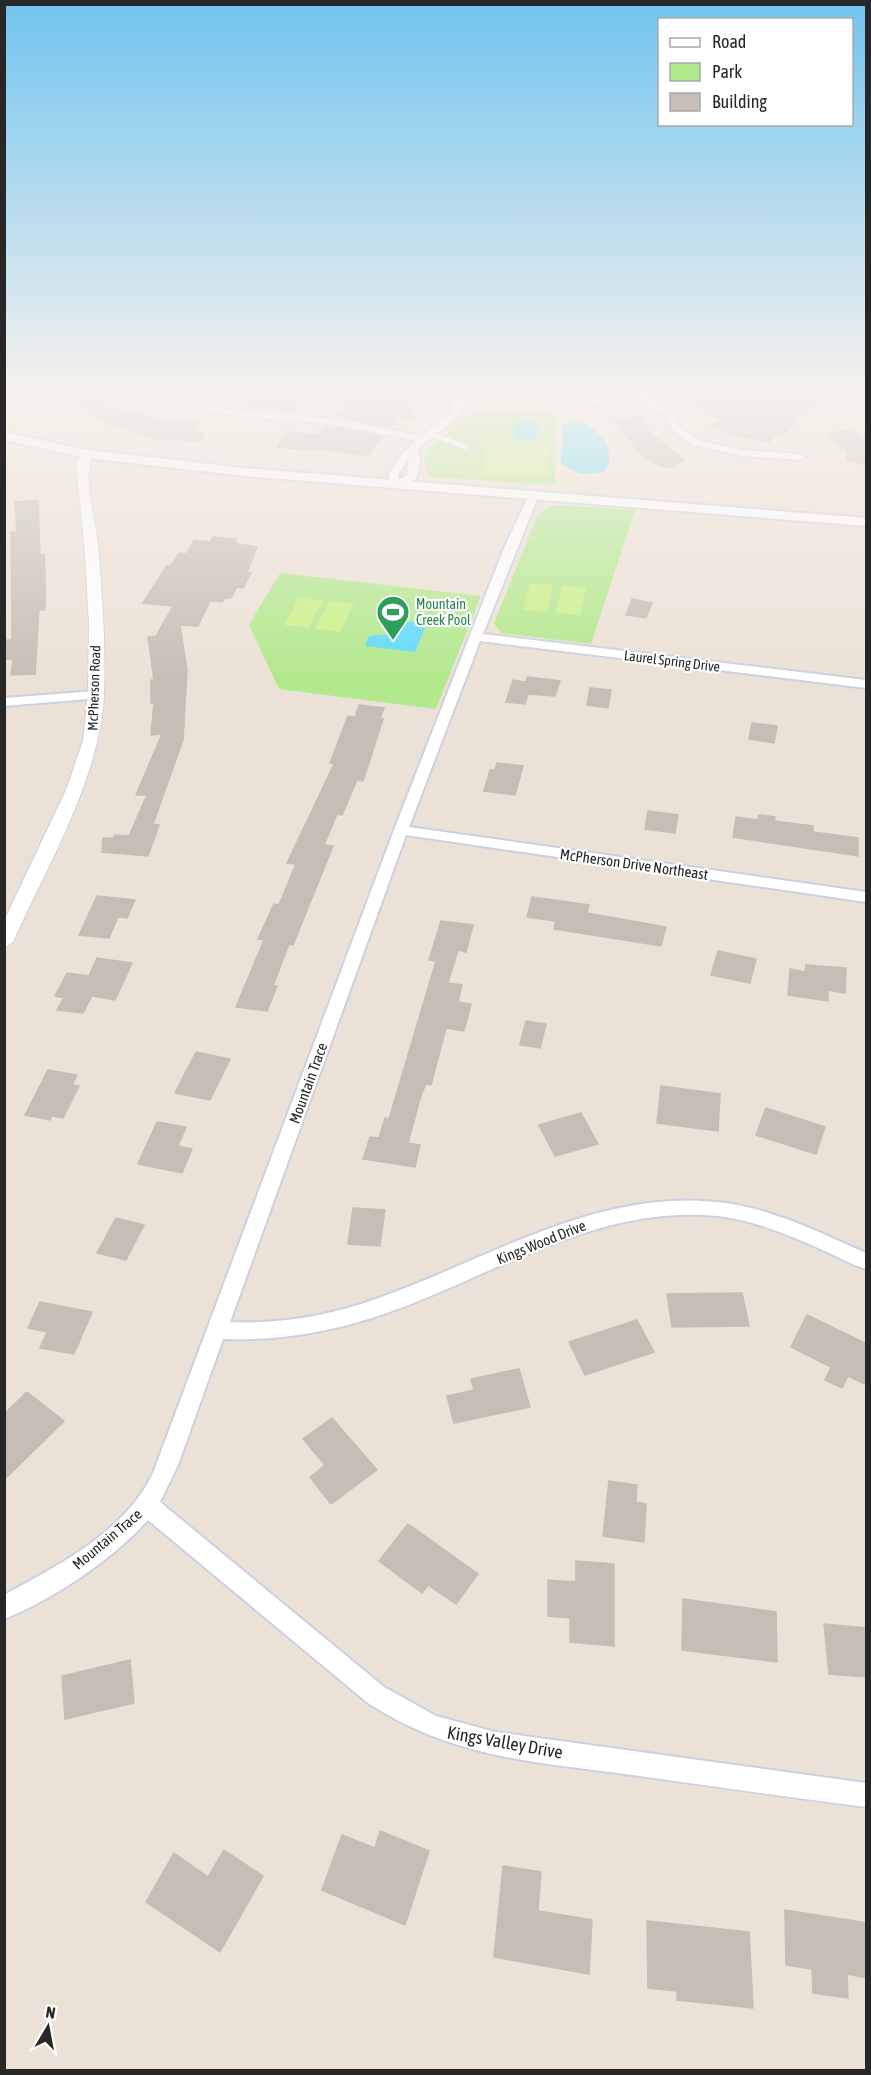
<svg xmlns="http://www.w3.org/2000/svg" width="871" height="2075" viewBox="0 0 871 2075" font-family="'Asap Condensed',sans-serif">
<rect width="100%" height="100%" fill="#ece1d6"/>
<g fill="#b2e98c">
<polygon points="475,411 556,412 555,485 430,477 426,467 429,448"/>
<polygon points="557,505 635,510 591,644 501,633 494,623 537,517 547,508"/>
<polygon points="280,573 481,596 436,709 279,689 249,625"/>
</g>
<g fill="#cbf286">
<polygon points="492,444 544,445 550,448 550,474 544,476 489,476 484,473 486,446"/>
<polygon points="530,583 553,585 547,612 523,610"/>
<polygon points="562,586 586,588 580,615 556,613"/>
<polygon points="299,598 323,601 308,628 284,625"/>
<polygon points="330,601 354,604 340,632 315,629"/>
</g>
<g fill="#5ddbfa">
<path d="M571 420C594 422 620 449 605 471 588 476 575 475 561 463L563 425Z"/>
<polygon points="516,421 535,421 540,431 535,440 515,440 513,427 516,427"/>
<polygon points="395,620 430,624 426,626 415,652 365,646 369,636 391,634"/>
</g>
<g fill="#c6beb6" stroke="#c7bdb0" stroke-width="1.5">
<polygon points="215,390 308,390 309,391 296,413 274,411 214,397"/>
<polygon points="734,390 780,390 819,399 781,436 775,435 769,442 733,435 710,426 722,420 691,405"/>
<polygon points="352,396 412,402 413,419 398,417 390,427 335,416"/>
<polygon points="97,397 128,414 134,411 172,424 174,421 201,423 195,431 204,434 202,441 155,439 108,423 75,405"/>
<polygon points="642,417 649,432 684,460 667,468 652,462 633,447 637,446 621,432 614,419"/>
<polygon points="326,426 338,427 383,436 367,456 315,448 313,450 277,447 286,432 318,435"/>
<polygon points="851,430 867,443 867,465 846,460 848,452 826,434"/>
<polygon points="38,500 40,555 44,554 45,570 45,610 39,610 35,674 11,675 13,659 4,659 4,645 6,640 12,640 11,532 17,532 15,502"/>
<polygon points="213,537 236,539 234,541 238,544 257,547 247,573 251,573 243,588 237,587 231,598 225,598 222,602 210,601 198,626 180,625 187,670 183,740 153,824 159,825 148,856 102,852 103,838 113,838 115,835 129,836 147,795 136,795 162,734 151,735 154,703 151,703 151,680 154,680 148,637 156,636 173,606 143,603 167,565 171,566 179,553 186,554 194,540 210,542"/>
<polygon points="632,599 652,603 646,618 626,615"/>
<polygon points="527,677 560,681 555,696 528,694 525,704 506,702 513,680 526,682"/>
<polygon points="590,688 611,690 608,708 587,705"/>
<polygon points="359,705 384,708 380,718 383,719 363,781 357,780 342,815 337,814 324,845 333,846 293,945 289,944 273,986 277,986 267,1011 236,1007 264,940 258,939 274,904 279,905 296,864 287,863 334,764 330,763 348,716 355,717"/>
<polygon points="752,723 777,726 774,743 749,739"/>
<polygon points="497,763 523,766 515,795 484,791 490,770 495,770"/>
<polygon points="648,811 678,815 675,833 645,829"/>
<polygon points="759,815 775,817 774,821 813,826 813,832 858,838 858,856 733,837 736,817 758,820"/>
<polygon points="97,896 135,900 127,918 118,917 109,938 79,935"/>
<polygon points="532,897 589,905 587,913 666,927 661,946 554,929 556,921 527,917"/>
<polygon points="441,921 473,925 466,952 458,950 448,983 462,985 458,1002 471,1004 464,1031 446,1028 431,1085 426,1084 421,1095 408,1143 420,1145 415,1167 363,1159 370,1137 379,1138 385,1118 389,1119 436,961 429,960"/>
<polygon points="718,951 756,959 750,983 711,975"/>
<polygon points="97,958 132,963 115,1000 92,996 83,1013 57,1010 64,998 55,996 67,973 89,976"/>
<polygon points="806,965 846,968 845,993 828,990 828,1001 788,995 790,969 805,972"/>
<polygon points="526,1021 546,1024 540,1048 520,1045"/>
<polygon points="196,1052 230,1059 210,1100 175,1093"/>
<polygon points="48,1070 77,1075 72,1085 79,1086 63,1118 52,1116 50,1120 25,1115"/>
<polygon points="661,1086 720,1094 718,1131 657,1123"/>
<polygon points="766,1108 825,1127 816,1154 756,1135"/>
<polygon points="581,1113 598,1144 555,1156 539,1125"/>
<polygon points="157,1122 186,1127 178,1146 192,1149 182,1173 138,1164"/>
<polygon points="353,1208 385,1210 380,1246 348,1244"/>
<polygon points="116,1218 144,1225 126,1260 97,1253"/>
<polygon points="742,1293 749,1326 672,1327 667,1294"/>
<polygon points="40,1302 92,1312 74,1354 40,1348 47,1332 28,1328"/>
<polygon points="807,1315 867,1344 867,1385 848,1376 842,1388 825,1380 831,1367 791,1347"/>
<polygon points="637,1320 654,1352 585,1375 569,1342"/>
<polygon points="519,1369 530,1407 454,1423 447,1396 474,1390 471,1379"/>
<polygon points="27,1392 64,1421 4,1480 4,1414"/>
<polygon points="332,1418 377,1470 331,1504 310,1477 325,1465 303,1439"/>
<polygon points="609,1481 637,1485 636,1502 646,1504 644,1542 603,1536"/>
<polygon points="408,1524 478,1574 456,1604 428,1585 422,1593 379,1561"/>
<polygon points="576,1561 614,1564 614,1646 570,1642 570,1618 548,1616 548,1580 576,1582"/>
<polygon points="683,1599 776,1612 777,1662 682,1650"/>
<polygon points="824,1624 867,1628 867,1677 829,1674"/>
<polygon points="130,1660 134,1703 65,1719 62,1676"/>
<polygon points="380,1831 429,1851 405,1925 322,1890 342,1835 375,1848"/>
<polygon points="224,1850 263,1876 220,1952 146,1902 174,1853 208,1877"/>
<polygon points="503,1866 541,1872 538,1911 592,1920 589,1974 494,1957"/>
<polygon points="785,1910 867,1923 867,1978 847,1974 848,1998 813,1993 812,1969 786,1965"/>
<polygon points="647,1921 749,1932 753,2008 677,2000 677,1991 648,1988"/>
</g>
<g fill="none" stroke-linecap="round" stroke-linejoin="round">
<defs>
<polyline id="service" points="430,434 466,447"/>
<g id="minor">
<path d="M135 390H151L217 408 338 419 422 436 452 411 450 390H460L461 403H578L643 390H662L648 395 670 412 682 429 701 441 743 450 800 454 805 457 800 460 743 456 694 445 675 433 663 416 638 397 578 409H462L452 422 418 449 420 462 416 479 396 489 391 486 388 475 402 454 416 441 338 425 217 414ZM409 458 407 475 399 480 398 475Z"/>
<path d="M529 495 538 497 483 634 866 680V688L480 641 409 827 866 892V902L406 835 230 1322C280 1324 329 1316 376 1299 487 1260 595 1189 717 1202 769 1207 819 1232 866 1253V1269C852 1265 838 1257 825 1251 791 1236 754 1220 717 1216 593 1204 488 1280 375 1317 325 1333 277 1341 223 1339L178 1465 160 1502 384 1687 436 1716 495 1732 866 1783V1807C788 1797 710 1786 632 1775 535 1762 453 1758 368 1703L148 1520C113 1559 54 1599 4 1619V1595C59 1565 125 1532 153 1473L394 830 504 548Z"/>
<polygon points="96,691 102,695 101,698 4,706 4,698"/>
</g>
<path id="tertiary" d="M83 451 93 454C82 480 95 516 98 544 102 594 106 645 104 695 100 778 47 866 13 942L4 948V921L66 790 83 741 88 695 89 622 84 542 76 466Z"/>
<polygon id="secondary" points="4,432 87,450 244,468 866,518 866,526 244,476 87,458 4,440"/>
</defs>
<use href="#service" stroke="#cbd1e2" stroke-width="8"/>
<use href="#minor" stroke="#cbd1e2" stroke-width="4"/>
<use href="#tertiary" stroke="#cbd1e2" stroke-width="2"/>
<use href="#secondary" stroke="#cbd1e2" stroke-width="4"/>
<use href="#service" stroke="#fff" stroke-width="5"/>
<use href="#minor" fill="#fff" fill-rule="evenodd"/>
<use href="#tertiary" fill="#fff" fill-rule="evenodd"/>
<use href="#secondary" fill="#fff" fill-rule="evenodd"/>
</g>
<linearGradient id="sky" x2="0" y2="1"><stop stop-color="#70c4ef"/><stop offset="0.57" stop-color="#f6f2ed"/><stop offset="1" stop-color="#f6f2ed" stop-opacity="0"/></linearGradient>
<rect width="871" height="681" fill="url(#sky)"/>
<defs>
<symbol id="stadium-pin" viewBox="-11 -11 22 30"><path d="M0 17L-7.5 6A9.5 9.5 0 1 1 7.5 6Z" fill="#2e9e5b" stroke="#fff"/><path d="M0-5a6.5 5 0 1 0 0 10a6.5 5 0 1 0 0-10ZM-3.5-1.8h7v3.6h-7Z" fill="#fff"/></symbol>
</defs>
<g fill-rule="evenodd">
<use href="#stadium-pin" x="374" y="593" width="38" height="52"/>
</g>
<g text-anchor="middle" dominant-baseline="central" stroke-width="4.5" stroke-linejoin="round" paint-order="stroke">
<g font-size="14" fill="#27864d" stroke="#fff" text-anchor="start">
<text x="416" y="604">Mountain<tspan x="416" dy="16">Creek Pool</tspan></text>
</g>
<g font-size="14" fill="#272727" stroke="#fff">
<text transform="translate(672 661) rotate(7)">Laurel Spring Drive</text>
<text transform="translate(94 688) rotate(-88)">McPherson Road</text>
</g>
<g font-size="15" fill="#272727" stroke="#fff">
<text transform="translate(634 864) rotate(8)">McPherson Drive Northeast</text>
<text transform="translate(308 1083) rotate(-70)">Mountain Trace</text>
<text transform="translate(541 1242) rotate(-22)">Kings Wood Drive</text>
<text transform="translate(107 1539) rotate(-40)">Mountain Trace</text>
</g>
<g font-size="18" fill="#272727" stroke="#fff">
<text transform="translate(505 1742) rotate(10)">Kings Valley Drive</text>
</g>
</g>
<rect width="871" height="2075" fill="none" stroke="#272727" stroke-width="12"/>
<rect x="658" y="18" width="195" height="108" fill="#ffffff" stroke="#a9a9a9" stroke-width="1.5"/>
<rect x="670" y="38" width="30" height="9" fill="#ffffff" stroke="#a9a9a9" stroke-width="1.5"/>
<text x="712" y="48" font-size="18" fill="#272727">Road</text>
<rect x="670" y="63" width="30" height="18" fill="#b2e98c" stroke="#a9a9a9" stroke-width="1.5"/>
<text x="712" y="78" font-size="18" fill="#272727">Park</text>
<rect x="670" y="93" width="30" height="18" fill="#c6beb6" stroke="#a9a9a9" stroke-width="1.5"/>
<text x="712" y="108" font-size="18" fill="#272727">Building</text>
<g transform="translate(48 2027) rotate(10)" stroke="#ffffff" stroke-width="4.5" paint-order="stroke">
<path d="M0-4.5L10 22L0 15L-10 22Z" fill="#272727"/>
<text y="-9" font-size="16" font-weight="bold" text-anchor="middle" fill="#272727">N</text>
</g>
</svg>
